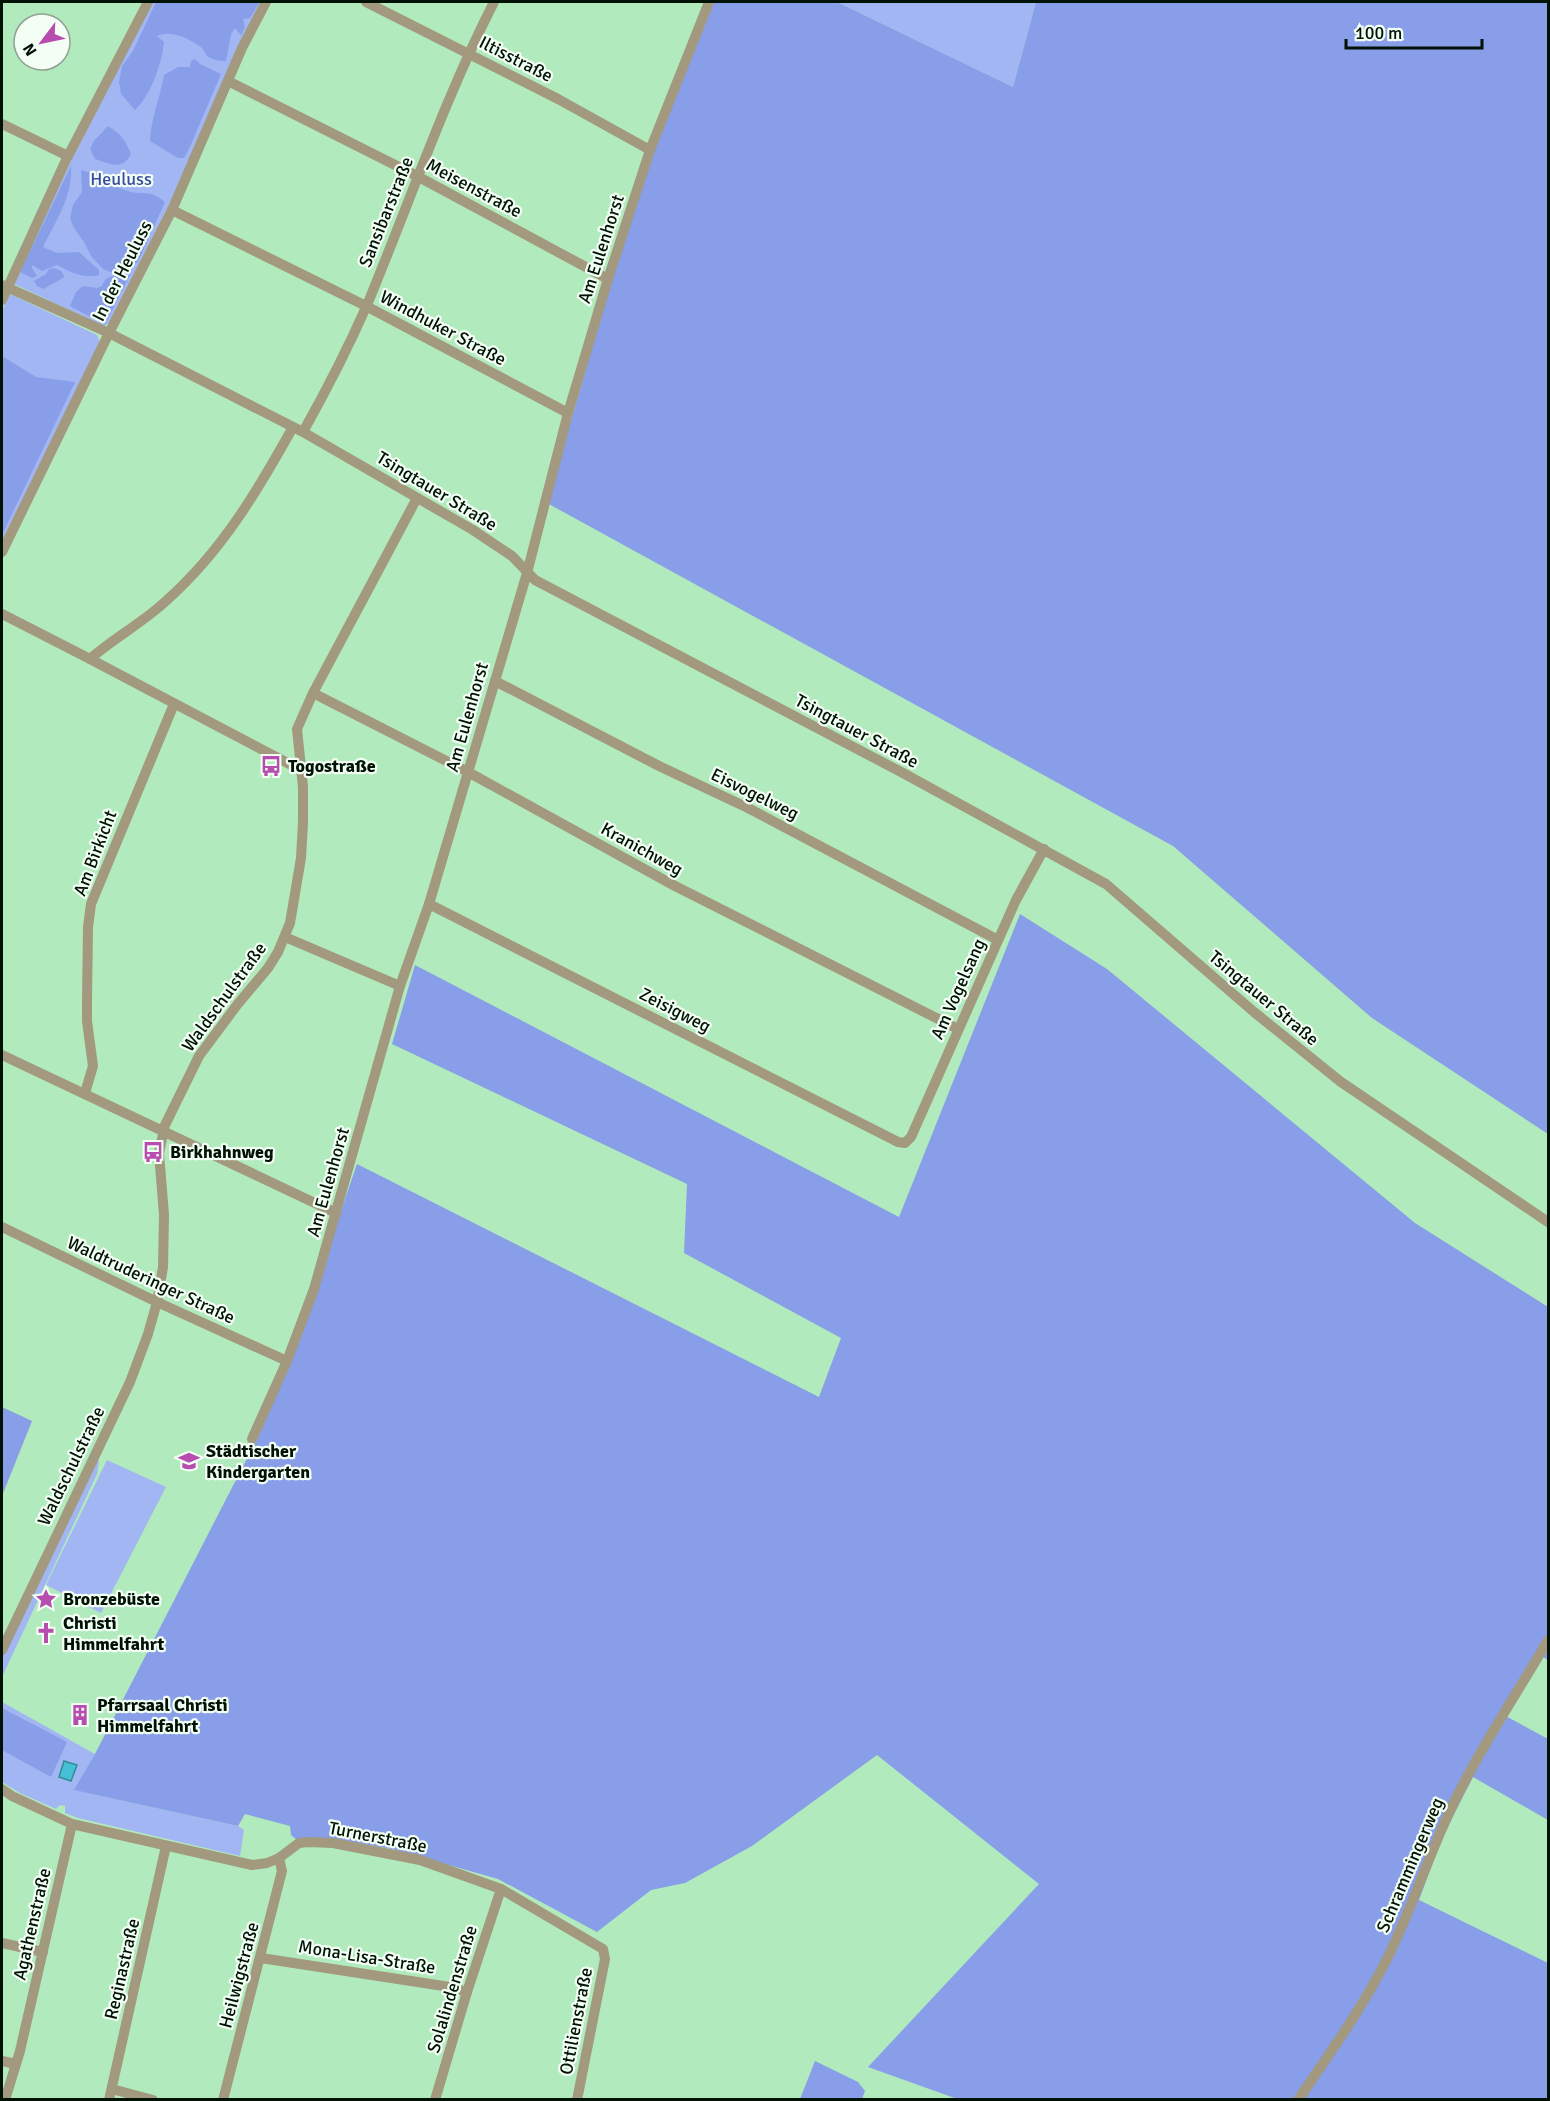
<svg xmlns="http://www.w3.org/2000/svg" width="1550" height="2101" viewBox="0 0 1550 2101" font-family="Signika,sans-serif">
<rect width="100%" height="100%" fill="#b1eabc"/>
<g fill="#a2b6f4">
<polygon points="152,2 260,2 168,207 110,322 104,326 14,284 72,159"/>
<polygon points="837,2 1036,2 1013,87"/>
<polygon points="8,295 12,295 97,335 100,342 2,541 2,312"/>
<polygon points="94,1454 99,1461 97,1474 2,1677 2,1650"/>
<polygon points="107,1460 166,1487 101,1613 46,1585"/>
<polygon points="2,1702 95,1754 75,1790 238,1826 244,1830 240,1856 78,1818 65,1813 65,1806 60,1805 56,1809 20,1793 2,1782"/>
</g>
<g fill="#889ee8">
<path d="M156 2H260L250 18 243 19 245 27 241 35 235 28 231 34 226 61C219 61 212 60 207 56 205 54 204 50 202 48 191 39 170 29 157 36L164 42C162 63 151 95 135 110L121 94 119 82 122 66 133 51Z"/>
<polygon points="714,2 837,2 1013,87 1036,2 1548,2 1548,1134 1372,1018 1173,846 547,503 612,280 656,146"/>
<path d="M195 59 200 64 221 74 189 149 184 158H178L150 141C151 118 160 98 164 75L178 67H190L191 61Z"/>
<path d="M108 126C120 133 126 141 131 154 122 172 108 163 95 159L90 149 94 141Z"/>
<path d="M71 166C73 196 56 221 43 247L57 253 79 252 99 270V275C85 279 69 272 57 265L42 271 32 265V268L37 276 32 278 20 272Z"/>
<path d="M81 170C87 172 94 173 99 176 108 180 116 187 125 190 143 197 146 187 165 202L138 262 120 272 113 273 103 269 91 256 84 242 74 228 70 218 73 205 82 192Z"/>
<polygon points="54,268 61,271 64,276 63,278 43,289 37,286 34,281 46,274 49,269"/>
<path d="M132 271 105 325 70 306 76 292 83 286 97 288 102 286C106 272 121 278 132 271Z"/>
<polygon points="2,356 36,377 75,382 2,535"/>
<polygon points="1020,914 1107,969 1415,1223 1548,1307 1548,1660 1543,1657 1500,1713 1548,1739 1548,1820 1473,1777 1442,1838 1419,1900 1548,1963 1548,2099 960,2100 868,2067 1039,1884 877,1755 752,1846 685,1883 651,1890 597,1932 498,1879 392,1849 335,1839 298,1841 291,1835 290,1826 245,1814 238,1826 74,1790 95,1754 257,1439 290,1360 357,1164 819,1397 841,1338 684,1253 687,1184 392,1044 415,965 899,1217"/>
<polygon points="2,1407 32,1421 2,1496"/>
<polygon points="2,1708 67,1742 51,1777 2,1750"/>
<polygon points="815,2061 858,2082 865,2091 862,2099 800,2099"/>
</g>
<polygon fill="#45c0d5" stroke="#308c96" stroke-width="1.5" points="64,1761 77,1765 71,1781 59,1777"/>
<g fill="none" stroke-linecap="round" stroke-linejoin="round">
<g stroke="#a2997f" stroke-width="10">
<polyline points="366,2 558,99 650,150"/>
<polyline points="228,81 417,176 608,279"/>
<polyline points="2,124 68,156"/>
<polyline points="172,210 366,306 568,413"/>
<polyline points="2,285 109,333 303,432 473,530 512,556 535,580 903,773 1106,884 1254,1012 1341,1082 1548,1222"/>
<polyline points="2,300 66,160 148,2"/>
<path d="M303 432C326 391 348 348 367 305 409 204 444 100 494 2"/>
<polyline points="2,552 109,333 172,210 242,48 266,2"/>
<polyline points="2,614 90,659 301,770"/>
<path d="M90 659C115 637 144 622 167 600 222 551 258 490 293 427"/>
<polyline points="495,681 659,766 748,808 998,940"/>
<polyline points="313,693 468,772 675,886 958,1029"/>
<polyline points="429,904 898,1142 905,1143 911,1137 1016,900 1044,849"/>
<polyline points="285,937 400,986"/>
<polyline points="2,1055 336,1213"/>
<polyline points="85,1093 93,1066 87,1021 87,1001 88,927 91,904 174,704"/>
<polyline points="2,1227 157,1302 287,1361"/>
<polyline points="252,1439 287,1361 314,1289 400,986 429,904 527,573 568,413 608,279 650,150 709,2"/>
<polyline points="2,1650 130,1382 148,1334 157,1302 163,1267 164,1215 159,1153 165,1125 199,1056 237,1005 268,968 278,952 290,923 301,858 303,822 303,787 297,729 313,693 417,498"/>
<polyline points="2,1789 12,1796 72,1824 252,1865 267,1863 279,1858 299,1843 308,1842 333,1843 420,1860 501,1889 603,1949 605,1959 577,2100"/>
<polyline points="2,1943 43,1952"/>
<polyline points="261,1958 450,1987 467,1992"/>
<polyline points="2,2061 16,2064"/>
<polyline points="112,2089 153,2100"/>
<polyline points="5,2100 20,2051 72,1824"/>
<polyline points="109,2100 166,1846"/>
<polyline points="223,2100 282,1871 279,1858"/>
<polyline points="435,2100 467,1992 501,1889"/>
<path d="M1298 2100C1330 2053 1363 2007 1388 1957 1416 1899 1434 1838 1465 1781 1490 1733 1521 1687 1548 1640"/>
</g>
</g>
<defs>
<symbol id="bus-bare" viewBox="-9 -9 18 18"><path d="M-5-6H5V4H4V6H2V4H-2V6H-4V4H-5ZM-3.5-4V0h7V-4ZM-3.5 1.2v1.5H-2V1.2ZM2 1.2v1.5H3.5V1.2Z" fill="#b74daf" stroke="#f3fef4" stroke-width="2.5" paint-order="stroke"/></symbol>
<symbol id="school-bare" viewBox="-9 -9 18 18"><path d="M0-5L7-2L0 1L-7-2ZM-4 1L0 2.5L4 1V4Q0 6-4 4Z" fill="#b74daf" stroke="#f3fef4" stroke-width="2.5" paint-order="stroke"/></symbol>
<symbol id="sight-bare" viewBox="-9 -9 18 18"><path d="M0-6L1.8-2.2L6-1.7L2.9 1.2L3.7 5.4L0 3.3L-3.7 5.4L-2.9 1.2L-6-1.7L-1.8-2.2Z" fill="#b74daf" stroke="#f3fef4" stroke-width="2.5" paint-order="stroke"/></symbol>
<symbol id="church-bare" viewBox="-9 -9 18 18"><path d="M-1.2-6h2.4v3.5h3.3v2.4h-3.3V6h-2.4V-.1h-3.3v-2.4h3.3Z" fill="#b74daf" stroke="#f3fef4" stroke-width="2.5" paint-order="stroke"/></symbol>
<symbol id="building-bare" viewBox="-9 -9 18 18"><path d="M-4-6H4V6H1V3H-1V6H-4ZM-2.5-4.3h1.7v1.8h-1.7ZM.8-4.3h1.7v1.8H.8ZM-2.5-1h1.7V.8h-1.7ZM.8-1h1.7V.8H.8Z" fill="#b74daf" stroke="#f3fef4" stroke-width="2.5" paint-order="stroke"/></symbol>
</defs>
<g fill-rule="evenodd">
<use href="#bus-bare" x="256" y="751" width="30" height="30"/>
<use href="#bus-bare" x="138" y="1137" width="30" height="30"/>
<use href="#school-bare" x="174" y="1446" width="30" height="30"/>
<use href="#sight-bare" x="31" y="1584" width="30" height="30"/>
<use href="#church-bare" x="31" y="1618" width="30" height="30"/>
<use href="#building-bare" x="65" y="1700" width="30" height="30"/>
</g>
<g text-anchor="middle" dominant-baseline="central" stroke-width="4.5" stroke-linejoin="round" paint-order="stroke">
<g font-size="18" fill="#001204" stroke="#f3fef4">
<text transform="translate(516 59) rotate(27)">Iltisstraße</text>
<text transform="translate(474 188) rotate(28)">Meisenstraße</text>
<text transform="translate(386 212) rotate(-68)">Sansibarstraße</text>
<text transform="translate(601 249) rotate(-72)">Am Eulenhorst</text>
<text transform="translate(122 271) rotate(-63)">In der Heuluss</text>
<text transform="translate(443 328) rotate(28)">Windhuker Straße</text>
<text transform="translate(437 491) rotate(31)">Tsingtauer Straße</text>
<text transform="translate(467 717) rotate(-74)">Am Eulenhorst</text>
<text transform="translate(857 731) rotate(28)">Tsingtauer Straße</text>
<text transform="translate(755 794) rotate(26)">Eisvogelweg</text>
<text transform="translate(642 849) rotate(29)">Kranichweg</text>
<text transform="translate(95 853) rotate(-69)">Am Birkicht</text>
<text transform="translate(958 989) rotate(-66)">Am Vogelsang</text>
<text transform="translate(224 997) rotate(-54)">Waldschulstraße</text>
<text transform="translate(1264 998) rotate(40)">Tsingtauer Straße</text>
<text transform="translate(675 1010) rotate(27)">Zeisigweg</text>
<text transform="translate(328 1182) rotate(-74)">Am Eulenhorst</text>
<text transform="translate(151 1280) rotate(25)">Waldtruderinger Straße</text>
<text transform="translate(71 1466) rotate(-64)">Waldschulstraße</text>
<text transform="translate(378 1837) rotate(11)">Turnerstraße</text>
<text transform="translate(1410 1865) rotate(-67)">Schrammingerweg</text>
<text transform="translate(32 1924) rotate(-77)">Agathenstraße</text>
<text transform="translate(367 1957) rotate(9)">Mona-Lisa-Straße</text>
<text transform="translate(122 1969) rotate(-77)">Reginastraße</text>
<text transform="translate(239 1975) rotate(-75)">Heilwigstraße</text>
<text transform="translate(452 1989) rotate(-73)">Solalindenstraße</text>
<text transform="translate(576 2021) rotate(-79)">Ottilienstraße</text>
</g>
<g font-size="18" fill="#394ca1" stroke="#f3fef4">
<text x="121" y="179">Heuluss</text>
</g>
<g font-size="18" font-weight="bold" fill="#001204" stroke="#f3fef4" text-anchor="start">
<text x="288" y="766">Togostraße</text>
<text x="170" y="1152">Birkhahnweg</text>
<text x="206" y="1451">Städtischer<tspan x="206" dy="21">Kindergarten</tspan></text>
<text x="63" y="1599">Bronzebüste</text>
<text x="63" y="1623">Christi<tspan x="63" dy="21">Himmelfahrt</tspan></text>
<text x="97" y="1705">Pfarrsaal Christi<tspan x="97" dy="21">Himmelfahrt</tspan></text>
</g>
</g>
<rect width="1550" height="2101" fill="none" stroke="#001204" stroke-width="6"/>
<g transform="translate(42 42) rotate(238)"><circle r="28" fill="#f3fef4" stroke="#92a094" stroke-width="1.5"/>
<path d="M0-4.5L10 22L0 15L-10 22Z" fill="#b74daf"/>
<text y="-9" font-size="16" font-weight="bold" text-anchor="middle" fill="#001204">N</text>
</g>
<path d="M1346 39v9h136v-9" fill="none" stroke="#001204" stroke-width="3"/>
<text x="1355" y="39" font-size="18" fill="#001204" stroke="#f3fef4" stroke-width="4.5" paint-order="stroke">100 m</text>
</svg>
